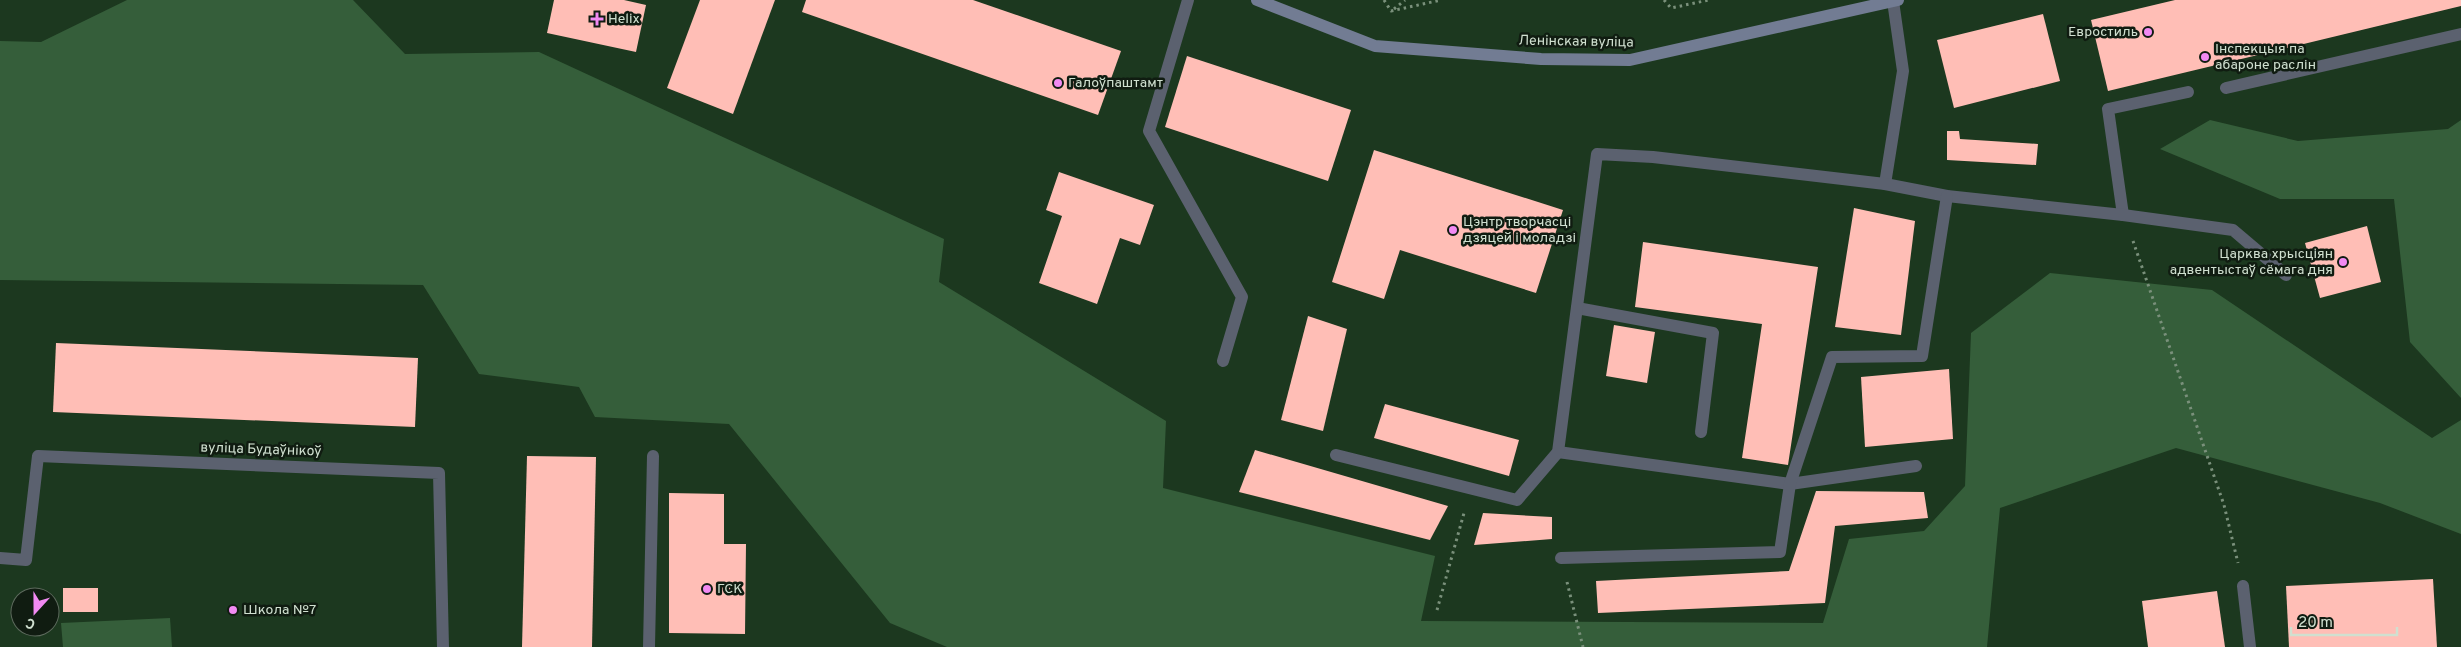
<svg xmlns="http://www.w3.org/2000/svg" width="2461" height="647" viewBox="0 0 2461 647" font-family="Overpass,sans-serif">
<rect width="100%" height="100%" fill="#1c381f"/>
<g fill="#355e3a">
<polygon points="127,0 353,0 405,54 539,52 944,239 939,282 1166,421 1163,488 1435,556 1421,621 1823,623 1849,539 1924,531 1965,486 1971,333 2050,273 2212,290 2432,438 2461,420 2461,534 2380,503 2176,448 2000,508 1987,647 947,647 890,623 729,424 595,417 579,387 479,374 423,285 0,280 0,41 41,42"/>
<polygon points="2210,120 2298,141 2448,129 2461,120 2461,398 2410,342 2394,199 2280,199 2160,149"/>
<polygon points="170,618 172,647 63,647 61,623"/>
</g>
<g fill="#ffbeb6">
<polygon points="554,0 624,0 646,5 636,52 547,33"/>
<polygon points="700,0 775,0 733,114 667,88"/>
<polygon points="806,0 973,0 1121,51 1098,115 802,12"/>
<polygon points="2175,0 2461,0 2461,6 2108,91 2091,20"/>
<polygon points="2043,14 2060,81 1954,108 1937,40"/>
<polygon points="1187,56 1351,110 1328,181 1165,127"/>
<polygon points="1947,131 1959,131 1960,139 2038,144 2036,165 1947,160"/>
<polygon points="1374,150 1563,210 1536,293 1400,250 1384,299 1332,282"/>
<polygon points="1059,172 1154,205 1140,245 1120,238 1097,304 1039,283 1062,216 1046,210"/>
<polygon points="1854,208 1915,221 1901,335 1835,327"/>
<polygon points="2367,226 2381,282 2320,298 2305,243"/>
<polygon points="1643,242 1818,267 1788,465 1742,458 1762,324 1635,307"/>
<polygon points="1308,316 1347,329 1323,431 1281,420"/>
<polygon points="1614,325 1655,332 1647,383 1606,376"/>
<polygon points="56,343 418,358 415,427 53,412"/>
<polygon points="1949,369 1953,439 1865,447 1861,377"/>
<polygon points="1385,404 1519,440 1509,476 1374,438"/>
<polygon points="1255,450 1448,506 1430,540 1239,492"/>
<polygon points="527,456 596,457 592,647 522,647"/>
<polygon points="1816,491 1924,492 1928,518 1835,526 1825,603 1598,613 1596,581 1789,571"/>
<polygon points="669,493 724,494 724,544 746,544 745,634 669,633"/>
<polygon points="1483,513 1552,517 1552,539 1474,545"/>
<polygon points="2433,579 2437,647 2289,647 2286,586"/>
<rect x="63" y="588" width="35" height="24"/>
<polygon points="2217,591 2225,647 2148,647 2142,601"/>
</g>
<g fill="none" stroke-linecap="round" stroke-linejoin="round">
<g stroke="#7a907b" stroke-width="3" stroke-dasharray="2.5 4" stroke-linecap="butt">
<polyline points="1384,0 1391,11 1441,0"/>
<polyline points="1664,0 1671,8 1709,0"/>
<polyline points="1394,9 1405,0"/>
<polyline points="2133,241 2224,505 2238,563"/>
<polyline points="1567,582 1583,647"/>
<polyline points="1437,610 1464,513"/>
</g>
<g stroke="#5b616f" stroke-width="12">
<polyline points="1188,0 1149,131 1242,297 1223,361"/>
<polyline points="2226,88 2461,34"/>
<polyline points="1885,184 1903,71 1893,1"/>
<polyline points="2123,215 2108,109 2188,92"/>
<polyline points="1577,308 1713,333 1701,432"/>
<polyline points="1558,452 1790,484 1916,466"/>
<polyline points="1336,455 1517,500 1558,452 1597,154 1653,157 1885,184 1947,196 2123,215 2233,230 2286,275"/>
<polyline points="1561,558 1780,552 1790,484 1832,357 1922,356 1947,196"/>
<polyline points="2243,586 2250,647"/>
<polyline points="649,647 653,456"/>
</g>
<polyline stroke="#5b616f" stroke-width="12" points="0,558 26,560 38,456 439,473 443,647"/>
<polyline stroke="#727c93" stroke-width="12" points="1257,0 1375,46 1541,59 1630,60 1898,0"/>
</g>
<g fill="#f28af3" stroke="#101c11" stroke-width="2">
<path d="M594.5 11.5h5v5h5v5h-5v5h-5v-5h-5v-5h5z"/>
<circle cx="2148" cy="32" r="5"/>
<circle cx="2205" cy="57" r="5"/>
<circle cx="1058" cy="83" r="5"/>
<circle cx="1453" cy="230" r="5"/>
<circle cx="2343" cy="262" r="5"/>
<circle cx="707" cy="589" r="5"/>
<circle cx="233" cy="610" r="5"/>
</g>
<g text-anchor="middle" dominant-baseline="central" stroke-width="5" stroke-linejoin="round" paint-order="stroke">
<g font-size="14" fill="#d0e0d0" stroke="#101c11" text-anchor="start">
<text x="608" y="19">Helix</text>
<text x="2138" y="32" text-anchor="end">Евростиль</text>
<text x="2215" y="49">Інспекцыя па<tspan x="2215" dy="16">абароне раслін</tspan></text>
<text x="1068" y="83">Галоўпаштамт</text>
<text x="1463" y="222">Цэнтр творчасці<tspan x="1463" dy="16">дзяцей і моладзі</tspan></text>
<text x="2333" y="254" text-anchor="end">Царква хрысціян<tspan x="2333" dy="16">адвентыстаў сёмага дня</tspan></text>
<text x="717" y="589">ГСК</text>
<text x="243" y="610">Школа №7</text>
</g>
<g font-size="14" fill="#d0e0d0" stroke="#101c11">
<text transform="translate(1576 42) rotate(1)">Ленінская вуліца</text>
<text transform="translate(261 450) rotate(2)">вуліца Будаўнікоў</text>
</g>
</g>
<g transform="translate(35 612) rotate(201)"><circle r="24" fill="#101c11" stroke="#5d6a5d"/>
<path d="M0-4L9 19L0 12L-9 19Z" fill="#f28af3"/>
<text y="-8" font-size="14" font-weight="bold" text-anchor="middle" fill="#d0e0d0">С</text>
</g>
<path d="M2291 627v8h106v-8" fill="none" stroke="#d0e0d0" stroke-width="2.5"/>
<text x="2298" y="627" font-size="15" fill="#d0e0d0" stroke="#101c11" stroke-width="4" paint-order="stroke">20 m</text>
</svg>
